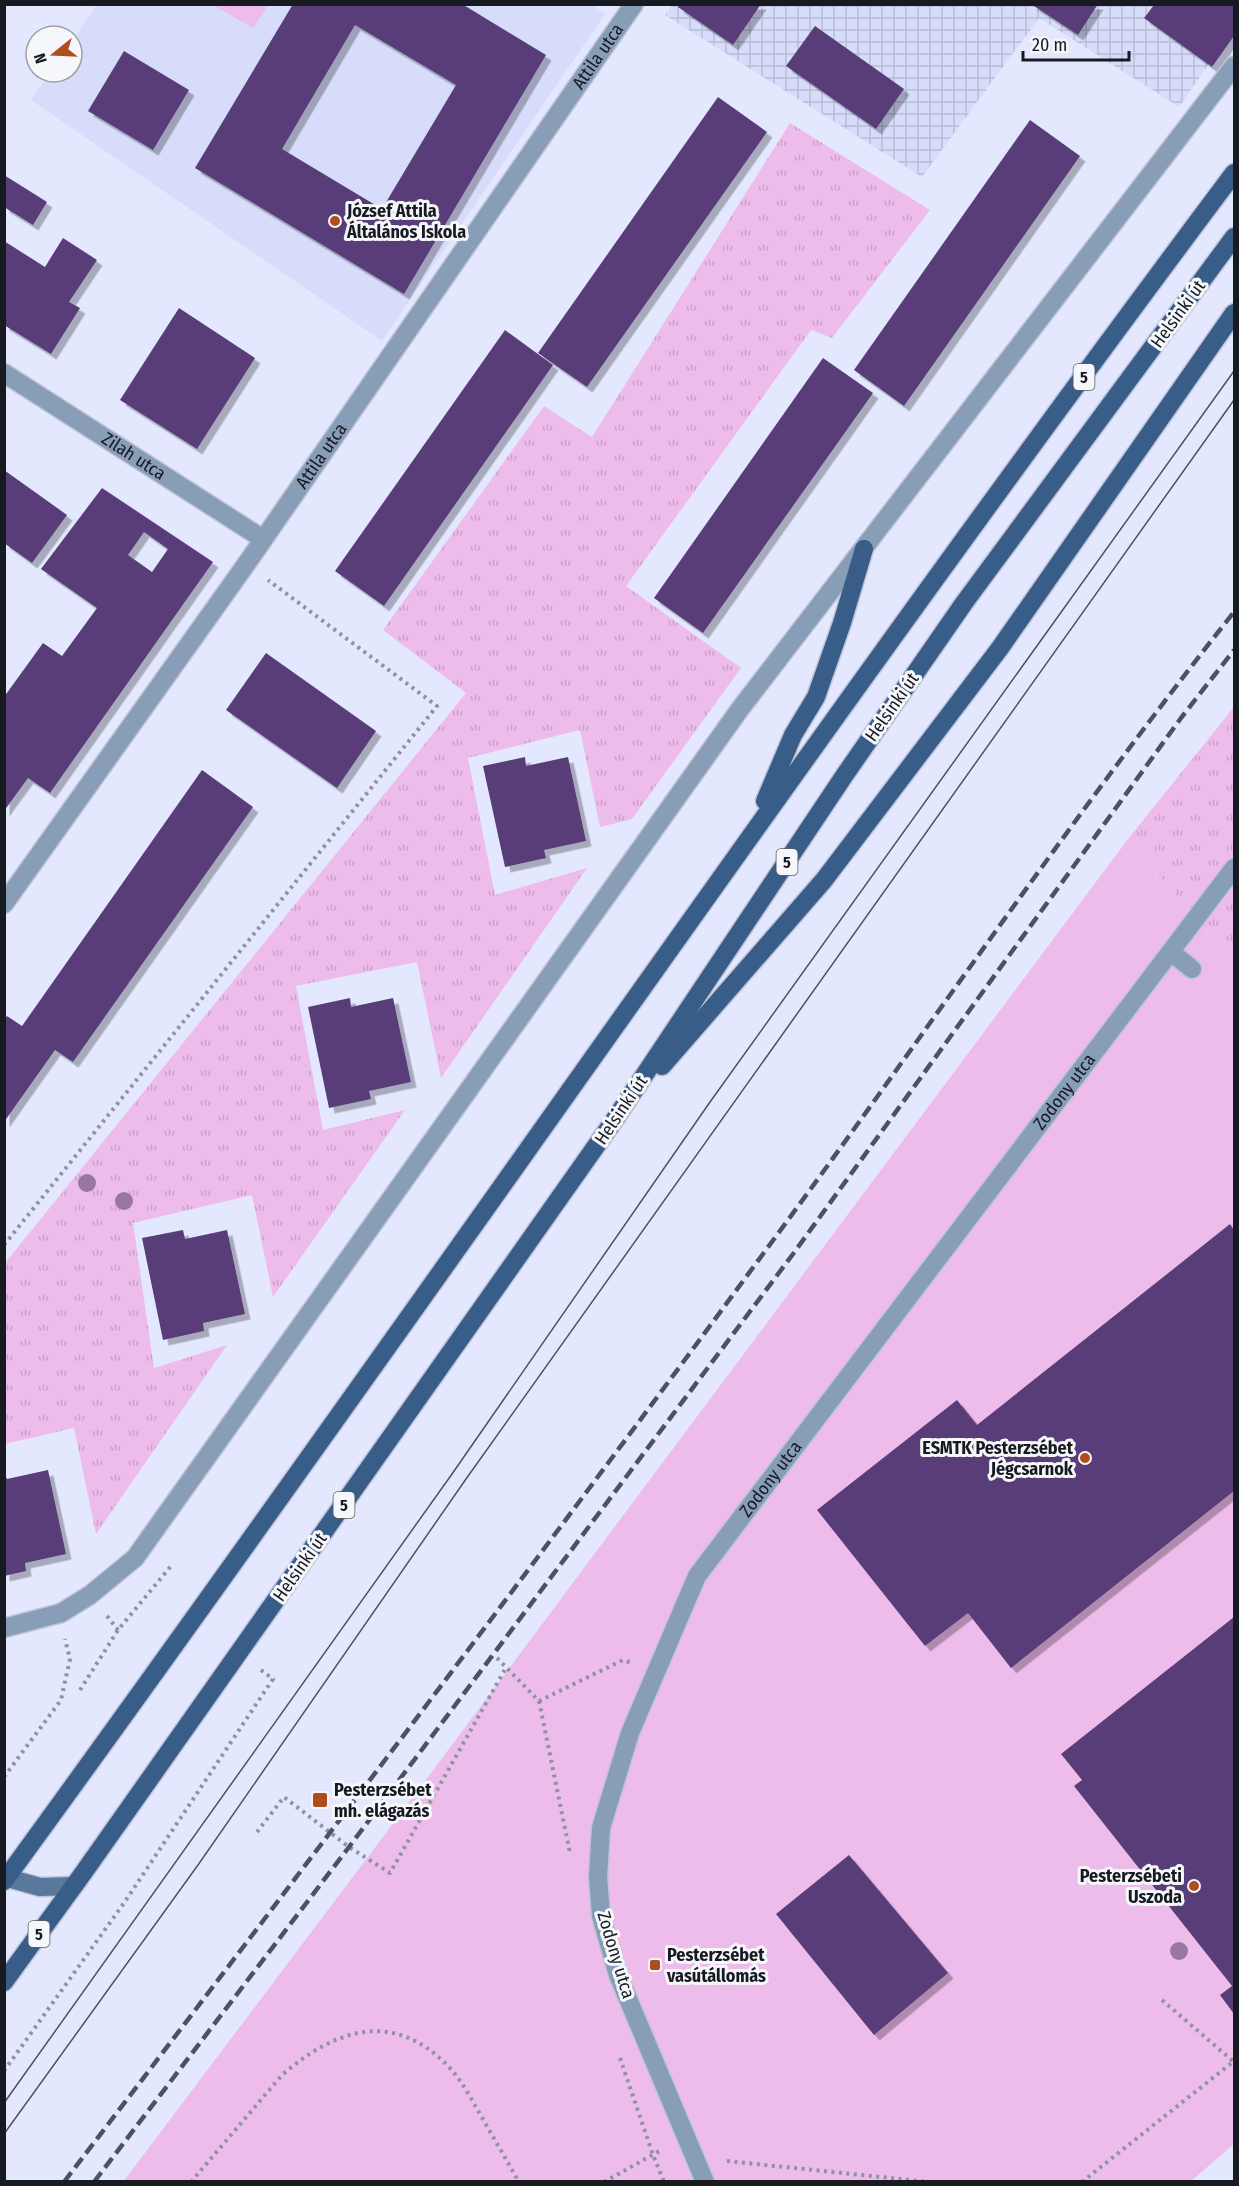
<svg xmlns="http://www.w3.org/2000/svg" width="1239" height="2186" viewBox="0 0 1239 2186" font-family="'Fira Sans Condensed',sans-serif">
<defs>
<pattern id="industrial-grid" width="8" height="8" patternUnits="userSpaceOnUse" patternTransform="scale(1.5)"><rect width="8" height="8" fill="#d7dcfa"/><path d="M0 4h8M4 0v8" fill="none" stroke="#b8bcd6"/></pattern>
<pattern id="grass-tufts" width="24" height="20" patternUnits="userSpaceOnUse" patternTransform="scale(1.5)"><rect width="24" height="20" fill="#eebceb"/><path d="M3 7l-1-3M5 7V3M7 7l1-3M15 17l-1-3M17 17v-4M19 17l1-3" fill="none" stroke="#cba1c9"/></pattern>
<filter id="shadow"><feDropShadow dx="5.5" dy="5.5" stdDeviation="0" flood-color="#0004"/></filter>
</defs>
<rect width="100%" height="100%" fill="#e4e8ff"/>
<polygon fill="#d7dcfa" points="591,4 605,14 382,341 31,100 51,72 72,72 72,41 97,5"/>
<polygon fill="url(#industrial-grid)" points="673,4 1234,4 1234,28 1179,107 1039,18 922,177 665,15"/>
<g fill="url(#grass-tufts)">
<polygon points="790,123 930,210 832,338 811,330 626,586 741,668 632,819 600,827 580,730 468,758 495,895 587,868 441,1078 417,962 296,986 323,1130 405,1110 273,1297 252,1195 133,1223 154,1368 227,1345 96,1534 74,1428 5,1444 5,1263 466,693 383,630 544,406 592,437"/>
<polygon points="1234,707 1234,963 1128,839"/>
</g>
<g fill="#eebceb">
<polygon points="213,5 268,5 253,28"/>
<polygon points="1128,839 1234,963 1234,2144 1190,2182 123,2182 413,1797"/>
</g>
<g fill="#583e78" fill-rule="evenodd" filter="url(#shadow)">
<path d="M293 4H462L546 55 404 294 195 168ZM355 25 456 85 382 209 282 149Z"/>
<polygon points="680,4 761,4 733,45 678,7"/>
<polygon points="1031,4 1098,4 1078,35"/>
<polygon points="1154,5 1234,5 1234,36 1212,67 1144,18"/>
<polygon points="815,26 904,89 876,129 786,66"/>
<polygon points="124,51 189,90 153,150 88,111"/>
<polygon points="718,97 767,132 587,387 538,353"/>
<polygon points="1030,120 1080,156 904,406 854,370"/>
<polygon points="4,175 47,202 33,225 4,207"/>
<polygon points="63,238 97,260 69,302 80,308 51,354 4,325 4,241 45,267"/>
<polygon points="179,308 255,358 197,449 120,400"/>
<polygon points="505,330 553,365 384,606 335,571"/>
<polygon points="823,358 873,393 703,633 654,598"/>
<polygon points="4,470 67,515 32,563 4,543"/>
<path d="M102 488 213 562 50 793 28 778 4 811V697L43 643 62 656 97 608 41 569ZM144 532 168 549 152 572 128 555Z"/>
<polygon points="266,653 376,731 337,788 226,710"/>
<polygon points="525,757 526,766 568,757 586,841 544,850 546,858 505,867 483,766"/>
<polygon points="202,770 253,807 73,1062 55,1050 4,1122 4,1020 7,1016 22,1026"/>
<polygon points="350,998 351,1007 393,998 411,1082 369,1091 371,1099 329,1108 308,1007"/>
<polygon points="1230,1224 1234,1230 1234,1491 1011,1668 968,1613 925,1646 817,1510 957,1400 977,1425"/>
<polygon points="183,1230 185,1239 227,1230 245,1314 203,1323 204,1331 163,1340 142,1238"/>
<polygon points="48,1470 66,1554 25,1563 26,1571 4,1576 4,1473 7,1479"/>
<polygon points="1234,1617 1234,2014 1220,1995 1232,1986 1074,1786 1082,1780 1061,1754"/>
<polygon points="849,1855 948,1973 874,2035 776,1914"/>
</g>
<g fill="none" stroke-linecap="round" stroke-linejoin="round">
<defs>
<g id="lane">
<polyline points="1171,952 1192,969"/>
<polyline points="4,1628 61,1613"/>
</g>
<g id="street">
<path id="s1" d="M4 373 263 539"/>
<path id="s2" d="M4 904 247 563 634 4"/>
<polyline points="61,1613 90,1595 135,1558 740,709 1234,66"/>
<path id="s3" d="M705 2182 618 1975 601 1916 598 1877 601 1828 630 1733 697 1576 1234 868"/>
</g>
<polyline id="secondary" points="4,1877 40,1887 73,1886"/>
<g id="primary">
<polyline points="765,801 793,735 816,697 842,623 864,549"/>
<polyline points="662,1066 824,880 1000,648 1234,313"/>
<path d="M4 1881C418 1314 813 734 1234 173"/>
<polyline points="4,1982 84,1872 613,1122 844,776 964,603 1234,237"/>
</g>
</defs>
<use href="#lane" stroke="#bfc3d7" stroke-width="21"/>
<use href="#street" stroke="#bfc3d7" stroke-width="21"/>
<use href="#secondary" stroke="#bfc3d7" stroke-width="21"/>
<use href="#primary" stroke="#bfc3d7" stroke-width="21"/>
<g stroke="#8e92a2" stroke-width="4" stroke-dasharray="3 4.5" stroke-linecap="butt">
<polyline points="4,1245 437,706 268,580"/>
<polyline points="107,1616 118,1630"/>
<polyline points="497,1658 539,1701 623,1660 632,1663"/>
<polyline points="80,1690 118,1630 171,1566"/>
<polyline points="539,1701 570,1853"/>
<polyline points="4,1777 61,1700 70,1659 65,1639"/>
<polyline points="257,1832 284,1797 349,1847 390,1873 507,1666"/>
<polyline points="1162,2000 1234,2062"/>
<polyline points="620,2058 653,2155 664,2182"/>
<polyline points="4,2071 124,1903 273,1679 261,1670"/>
<polyline points="727,2161 929,2182"/>
<path d="M191 2182 282 2075C334 2030 392 2009 447 2065 461 2079 470 2097 480 2114 493 2137 506 2159 519 2182"/>
<polyline points="604,2182 663,2149"/>
<polyline points="1082,2182 1234,2061"/>
</g>
<use href="#lane" stroke="#889db6" stroke-width="18"/>
<use href="#street" stroke="#889db6" stroke-width="18"/>
<use href="#secondary" stroke="#5a789c" stroke-width="18"/>
<use href="#primary" stroke="#385d88" stroke-width="18"/>
<g stroke="#4f515e" stroke-width="1.5">
<polyline points="4,2103 452,1474 710,1102 1234,371"/>
<polyline points="4,2134 198,1865 466,1479 1234,400"/>
</g>
<g stroke="#4f515e" stroke-width="4.5" stroke-dasharray="12 6" stroke-linecap="butt">
<path d="M64 2182C303 1869 541 1556 774 1239 928 1030 1073 815 1234 612"/>
<polyline points="94,2182 349,1847 793,1254 1181,718 1234,650"/>
</g>
</g>
<g fill="#9977a5">
<circle cx="87" cy="1183" r="9"/>
<circle cx="124" cy="1201" r="9"/>
<circle cx="1179" cy="1951" r="9"/>
</g>
<g fill="#b14d1c" stroke="#f6f7fb" stroke-width="2">
<circle cx="335" cy="221" r="6"/>
<circle cx="1085" cy="1458" r="6"/>
<rect x="312" y="1792" width="16" height="16" rx="3"/>
<circle cx="1194" cy="1886" r="6"/>
<rect x="649" y="1959" width="12" height="12" rx="3"/>
</g>
<g text-anchor="middle" dominant-baseline="central" stroke-width="6" stroke-linejoin="round" paint-order="stroke">
<g fill="#f6f7fb" stroke="#5b5c63" stroke-width="1.5">
<rect x="1073.5" y="364" width="21" height="26" rx="4.5"/>
<rect x="776.5" y="849" width="21" height="26" rx="4.5"/>
<rect x="333.5" y="1492" width="21" height="26" rx="4.5"/>
<rect x="28.5" y="1921" width="21" height="26" rx="4.5"/>
</g>
<g font-size="16" font-weight="bold" fill="#181a22">
<text x="1084" y="377">5</text>
<text x="787" y="862">5</text>
<text x="344" y="1505">5</text>
<text x="39" y="1934">5</text>
</g>
<g font-size="18" fill="#181a22" stroke="#f6f7fb">
<text stroke="none"><textPath href="#s2" startOffset="1035">Attila utca</textPath></text>
<text transform="translate(1178 314) rotate(-54)">Helsinki út</text>
<text stroke="none"><textPath href="#s1" startOffset="154">Zilah utca</textPath></text>
<text stroke="none"><textPath href="#s2" startOffset="549">Attila utca</textPath></text>
<text transform="translate(892 707) rotate(-55)">Helsinki út</text>
<text stroke="none"><textPath href="#s3" startOffset="1252">Zodony utca</textPath></text>
<text transform="translate(621 1110) rotate(-56)">Helsinki út</text>
<text stroke="none"><textPath href="#s3" startOffset="766">Zodony utca</textPath></text>
<text transform="translate(300 1567) rotate(-55)">Helsinki út</text>
<text transform="translate(616 1955) rotate(73)">Zodony utca</text>
</g>
<g font-size="18" font-weight="bold" fill="#181a22" stroke="#f6f7fb" text-anchor="start">
<text x="347" y="211">József Attila<tspan x="347" dy="21">Általános Iskola</tspan></text>
<text x="1073" y="1448" text-anchor="end">ESMTK Pesterzsébet<tspan x="1073" dy="21">Jégcsarnok</tspan></text>
<text x="334" y="1790">Pesterzsébet<tspan x="334" dy="21">mh. elágazás</tspan></text>
<text x="1182" y="1876" text-anchor="end">Pesterzsébeti<tspan x="1182" dy="21">Uszoda</tspan></text>
<text x="667" y="1955">Pesterzsébet<tspan x="667" dy="21">vasútállomás</tspan></text>
</g>
</g>
<rect width="1239" height="2186" fill="none" stroke="#181a22" stroke-width="12"/>
<g transform="translate(54 54) rotate(252)"><circle r="28" fill="#f6f7fb" stroke="#9d9fa4" stroke-width="1.5"/>
<path d="M0-4.5L10 22L0 15L-10 22Z" fill="#b14d1c"/>
<text y="-9" font-size="16" font-weight="bold" text-anchor="middle" fill="#181a22">N</text>
</g>
<path d="M1023 51v9h106v-9" fill="none" stroke="#181a22" stroke-width="3"/>
<text x="1032" y="51" font-size="18" fill="#181a22" stroke="#f6f7fb" stroke-width="4.5" paint-order="stroke">20 m</text>
</svg>
